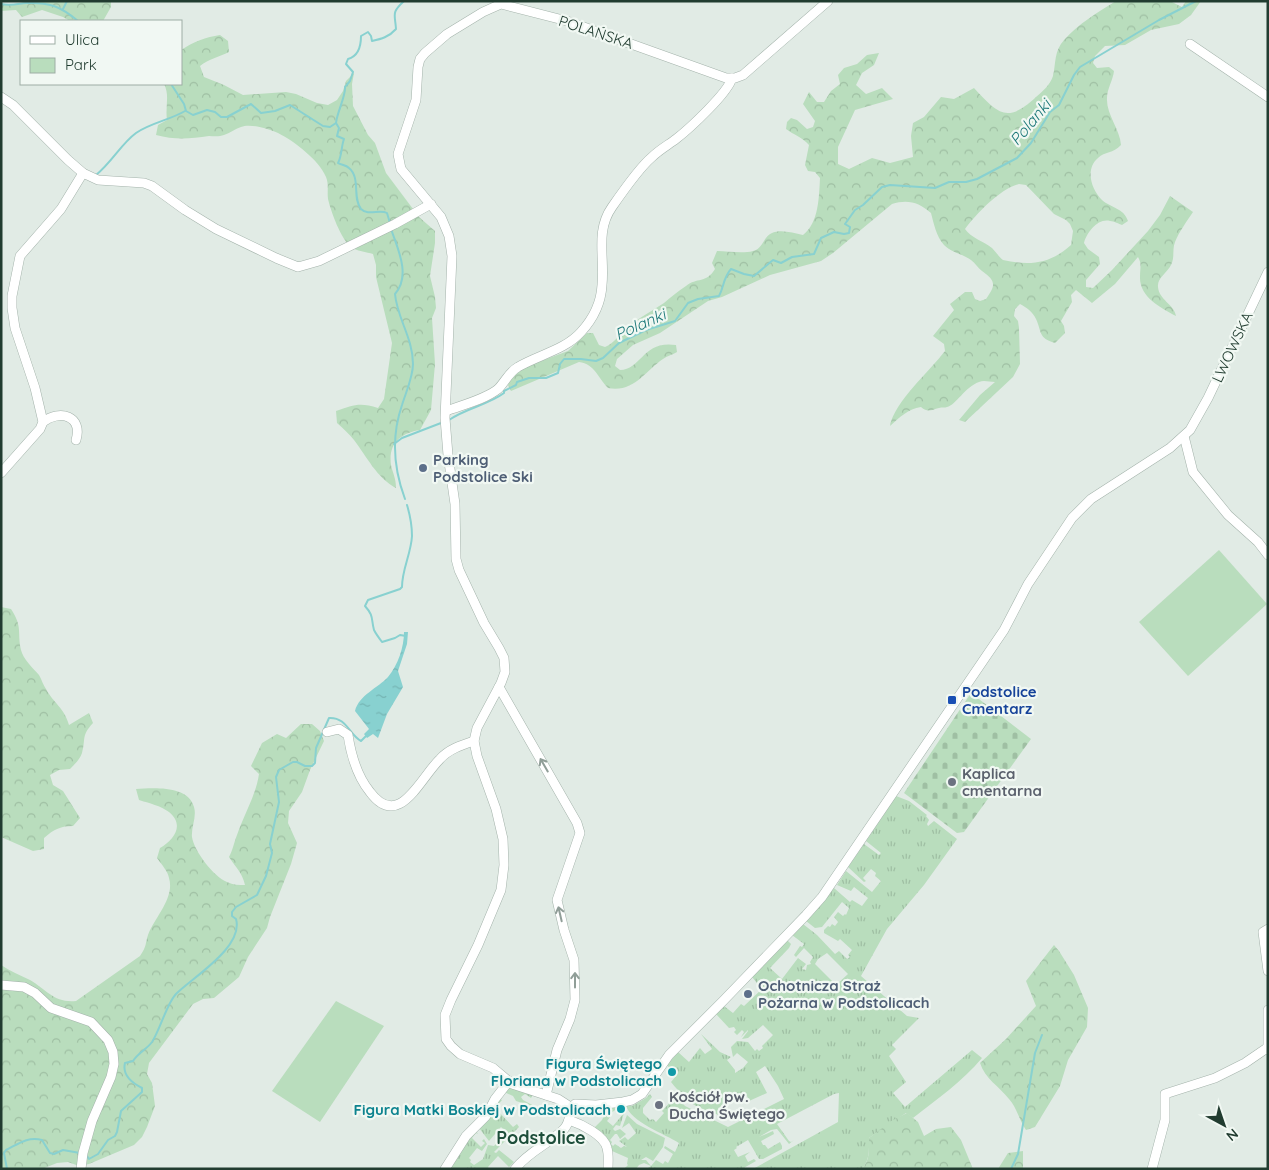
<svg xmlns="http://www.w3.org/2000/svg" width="1269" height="1170" viewBox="0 0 1269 1170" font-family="Quicksand,sans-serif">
<defs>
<pattern id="grass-tufts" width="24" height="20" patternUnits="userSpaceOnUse" patternTransform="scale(1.25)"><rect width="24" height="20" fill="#b9ddbd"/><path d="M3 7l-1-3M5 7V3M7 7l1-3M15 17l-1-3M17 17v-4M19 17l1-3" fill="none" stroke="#9fbfa3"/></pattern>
<pattern id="forest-crowns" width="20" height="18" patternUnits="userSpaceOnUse" patternTransform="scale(1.25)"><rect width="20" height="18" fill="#b9ddbd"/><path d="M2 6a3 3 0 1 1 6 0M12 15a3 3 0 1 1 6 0" fill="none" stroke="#9fbfa3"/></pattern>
<pattern id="cemetery-stones" width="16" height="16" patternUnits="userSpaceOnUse" patternTransform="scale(1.25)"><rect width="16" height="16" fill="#b9ddbd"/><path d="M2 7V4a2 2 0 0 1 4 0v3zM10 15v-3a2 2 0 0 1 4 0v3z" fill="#9fbfa3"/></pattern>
<pattern id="water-ripples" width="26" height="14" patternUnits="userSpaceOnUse" patternTransform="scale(1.25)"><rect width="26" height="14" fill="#88d1d0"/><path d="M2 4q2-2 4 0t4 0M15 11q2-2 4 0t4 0" fill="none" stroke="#75b4b3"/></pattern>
</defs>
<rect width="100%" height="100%" fill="#e1ebe5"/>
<g fill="url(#grass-tufts)" fill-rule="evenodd">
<path d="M896 796 909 801 927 815 926 816 929 820 927 824 928 826 934 821 957 839 924 885 887 929 861 976 907 1016 919 1018 892 1045 896 1049 889 1056 906 1082 893 1093 905 1107 972 1050 982 1058C962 1082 937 1099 913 1118L906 1113 869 1138C869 1149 870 1160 862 1169H753L838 1122 839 1093 834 1094 777 1124 789 1141 791 1142 794 1140 789 1144 777 1129 771 1130 759 1137 773 1131 774 1134 761 1141 763 1145H765L768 1149 780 1142 782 1146V1149L763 1159H759L748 1140 736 1147 737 1148 734 1150 738 1157 750 1152 745 1156 748 1162 754 1159 756 1161 742 1169H649L648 1168 651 1166 644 1163 639 1165 636 1169H624L628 1165 627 1164 628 1158 612 1151 593 1129 602 1120 606 1112 611 1116 607 1121 613 1126 624 1113 618 1108 611 1113 607 1110 610 1107 621 1106 625 1110 620 1126 616 1125 613 1129 615 1131 620 1129 626 1134 620 1139 617 1134H615L610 1140 612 1142 611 1144 613 1146 615 1144 621 1148 624 1146 627 1147 619 1141 625 1137 628 1140 636 1133 629 1123 622 1128 627 1115 637 1124 665 1138 663 1147 653 1161 646 1157 641 1160H646L651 1166 656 1160 663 1164 665 1161 668 1163 673 1154 664 1148 665 1146 675 1152 679 1143C665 1134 630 1122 626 1105L632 1106 646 1098 650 1094 652 1097 643 1108V1113L650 1120 653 1119 656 1122 664 1113 662 1111 675 1097 671 1093 673 1092 685 1106 728 1127 784 1099 778 1086 765 1066 756 1072 767 1093 749 1101 747 1096 718 1108 720 1116 719 1115C693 1106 689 1104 671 1082L676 1076 667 1065 678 1052 689 1062 700 1048 705 1054 712 1049 701 1034 720 1052 731 1057 727 1060 735 1070V1073L743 1068 748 1062 737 1053 733 1057 731 1047 737 1041 748 1042 755 1051 757 1049 759 1051 763 1048 762 1046 773 1035 763 1025 748 1038 742 1039 748 1031V1030L741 1037 744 1032 742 1030 737 1035 734 1032 736 1030 734 1027 729 1028 716 1014 724 1006 733 1013 741 1004 744 1006 762 989 752 977 787 940 791 944 789 948 770 968 782 979 798 958 806 964 802 969 806 970 807 965 811 964 810 962 813 957 804 948 796 957 794 955 800 946 802 947 804 944 792 935 803 924 817 935 835 954 839 951 847 959 850 957 848 955 852 950 840 939 838 941 824 933V930L828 926 830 927 832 924 835 926 838 922 834 917 838 912 843 916 845 914 846 915 849 908 842 902 822 927 815 928 806 921 834 888 850 902 852 900 862 906 868 898 854 887 851 891 837 885 846 871 872 892 881 881 875 876 876 873 871 869 863 878 866 881 864 882 848 867 864 844 879 855 881 853 866 841ZM827 953 848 974 836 985 815 964 818 959Z"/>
<path d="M509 1087H517L534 1093 531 1098 525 1094 521 1097 523 1100 538 1108 516 1101 513 1096 504 1092 500 1099 502 1100 494 1110 496 1112 498 1111 513 1127 517 1124 519 1127 494 1152 496 1153 499 1150 514 1162 509 1167 498 1156 488 1167 489 1169H448C457 1156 463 1141 475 1130L478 1134 476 1133 472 1138 481 1147 485 1143 482 1141 484 1139 487 1144 482 1151 477 1148 469 1158 471 1160 470 1162 474 1165 483 1159 488 1145 494 1146 506 1132 501 1127 489 1141 479 1128 502 1092Z"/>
</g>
<g fill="url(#forest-crowns)" fill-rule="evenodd">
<polygon points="30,1 111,1 111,7 103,21 70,21 63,17 42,10 22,17 16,10 1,11 1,3 9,5"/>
<path d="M1116 1H1170L1182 7 1186 1H1201L1191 15 1179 24 1151 30 1125 45 1105 46 1095 56 1093 63 1097 68 1109 67 1114 71C1113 80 1107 89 1107 98 1106 114 1120 129 1121 145 1113 154 1105 151 1098 158 1085 169 1091 189 1102 200 1111 208 1124 208 1128 221L1122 225C1119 224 1114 221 1110 221 1098 218 1087 232 1084 243L1088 249 1099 257 1100 264 1086 280V287L1093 288 1112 270 1148 231 1160 215 1170 196 1193 212C1187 221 1179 232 1175 242 1172 250 1175 257 1171 265 1167 273 1157 278 1158 287 1159 300 1174 304 1176 316 1160 307 1139 297 1140 276 1140 268 1142 264 1138 257L1115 284 1092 303 1076 290 1071 295 1072 302 1061 321 1064 326 1065 333 1055 343C1038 338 1042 332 1036 319 1033 312 1026 307 1020 304L1015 309 1014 316 1018 321 1019 328 1020 364 1013 377 965 422 959 420 980 395 995 382C989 382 984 380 979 382 965 387 956 405 947 407 945 408 942 407 939 408 931 410 928 413 921 407 908 409 900 417 890 426 894 402 930 371 945 351L944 344 933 336 954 310 950 304 965 292H972L975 299 980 301 986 299C996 285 996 281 982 271 978 268 975 263 971 260 963 254 952 253 944 245 936 236 934 224 931 213 919 202 907 199 892 204L833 253 821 261 770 275 722 297 708 301 660 333 633 345 617 359 615 366 620 370C642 369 643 340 676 345L677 352C672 355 667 356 663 359 645 371 634 393 608 388 598 378 595 364 579 362L511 391 508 385 514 373 525 367 568 351 587 333H593L599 345 605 347C615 343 620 333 628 326 639 318 652 311 664 303 671 297 678 291 686 286 697 277 706 284 715 269L712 263 717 251C728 251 742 254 753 251 758 250 761 246 764 241 772 226 789 232 803 235 819 223 819 196 820 178L815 172 808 171 805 165 809 145C802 137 794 135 786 129L787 122 791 118 797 120 807 129 813 127 815 121 803 104 809 92 817 102H824L831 91 840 84 838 75 844 68 857 64 867 55 879 53 874 65 862 73 856 85 866 94 882 88 893 99 855 110 838 147V164L849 169 872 158 890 163 913 157 911 136 913 123 924 117 941 97 954 99 974 88C998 114 1007 124 1036 97 1043 91 1050 85 1053 76 1056 63 1054 51 1064 40 1078 24 1098 12 1116 1ZM1019 184 1026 185 1054 214 1066 220 1070 224 1073 231 1071 245C1050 264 1030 266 1003 260 999 257 996 252 992 248 983 241 971 238 965 229 977 213 1000 189 1019 184Z"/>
<path d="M220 35 228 41 229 52C219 57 209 59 200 66L204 77 224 85 243 95 286 92 296 94 317 103 328 105 337 100 343 91 346 81 354 73 352 84 353 106 368 135 375 143 386 173 419 217 435 231V243L430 276 435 297 436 308 432 318 435 364 431 410 420 430C401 433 388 443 391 465 393 474 396 478 396 488 377 478 367 457 354 440 349 434 343 428 337 423L336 411C353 405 360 402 378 408L384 399 392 343 376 277V265L373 254C367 252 356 251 351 247 341 239 331 212 328 199 327 192 329 184 326 177 319 160 294 141 278 133 269 129 250 123 241 127 235 129 230 133 224 135 219 137 213 136 209 136 190 139 174 140 156 135L158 125 167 120C165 107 170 95 164 84H181V50C193 42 206 37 220 35Z"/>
<path d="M1 607 11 609C23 627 17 632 21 650 23 659 33 668 39 675 42 680 43 685 46 689 54 704 64 707 69 725L89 713 93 723C81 736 86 738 82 753 80 759 75 764 70 769L59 770 50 775 53 785 63 791 80 818 73 826C61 826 54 829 44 838V849L33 851 1 837Z"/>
<path d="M301 724H312L320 731 324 741 310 770 302 792 289 811 288 823 297 843 291 864 270 917 267 928 248 957 239 977 214 998 203 999 193 1004 149 1063 147 1074 152 1083 155 1106 147 1127 142 1137 134 1145 89 1164 79 1166 68 1162 57 1163 42 1169H1V965C10 971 20 975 30 980 47 990 54 1003 76 1001L140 956C147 946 145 944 148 935 155 917 175 898 169 878 168 871 161 864 157 858L160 848C174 840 185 825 169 812 161 806 149 803 139 800L136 789C153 788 188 785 194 807 197 817 191 827 192 837 194 851 214 877 227 882 233 885 239 885 245 885 242 872 236 868 229 857 233 850 234 842 237 835 244 814 256 795 259 774L251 766 262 743 277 734 286 738Z"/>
<path d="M1054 945 1059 951 1074 975 1088 1008 1087 1027 1068 1060 1060 1086 1035 1127 1026 1130C1019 1120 1017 1108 1009 1099 999 1086 985 1079 980 1063L1006 1039 1036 1006 1026 981Z"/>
<path d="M907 1113 918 1122 924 1136 936 1129 951 1127 961 1140 973 1169H862C870 1160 869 1150 869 1138L893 1120Z"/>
<polygon points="1023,1151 1023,1169 998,1169 1008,1153"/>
</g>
<polygon fill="url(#cemetery-stones)" points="971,693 1031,739 964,832 957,833 904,793"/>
<g fill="#b9ddbd">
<polygon points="1219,550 1267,604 1188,676 1139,622"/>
<polygon points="336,1001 384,1026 320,1122 272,1091"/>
</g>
<path fill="url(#water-ripples)" d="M404 632H408L407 644 398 671 403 687 387 714 378 738 373 734 367 738 364 734 369 729 355 711C359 695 378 688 388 677 398 665 404 647 404 632Z"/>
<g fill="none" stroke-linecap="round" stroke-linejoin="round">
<g stroke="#88d1d0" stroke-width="2">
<path d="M1 4C10 6 17 4 26 3 49 2 60 6 78 21"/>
<polyline points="63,9 67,1"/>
<polyline points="171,84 184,104 186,111 193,115 207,110 215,112 221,117 227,117 251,104 261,113 275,111 290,105 323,126 330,127 336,123"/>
<path d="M336 123C337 112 346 96 345 87L350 81 353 72 346 64 348 59C359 56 361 46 361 36L368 32 371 36 372 41C381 39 389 37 396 29 395 14 391 13 404 1"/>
<path d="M336 123 339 128 337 136 344 139C341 147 342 156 338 163 341 165 346 165 349 168 361 178 352 198 361 209 368 216 380 209 387 213L390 223"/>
<path d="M96 175C112 162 121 144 136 133 150 123 170 120 185 111"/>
<path d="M391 229C398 249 411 276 395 294 397 318 413 338 413 364 413 377 406 392 402 405 391 437 393 467 405 499"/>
<path d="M449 420C466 408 488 405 504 393V391L516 385 517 382 529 378H546L558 373 560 364 564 359H581L596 361 603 358 619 343 646 330 675 321 688 303 698 299 719 296C724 287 723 278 731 269L744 274 754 276 773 260 781 263 792 257 814 254 821 238 834 232 844 234 849 233 850 227 845 224 855 210 863 205 882 187 890 185 935 188 949 182H966L977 179 1017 158 1031 143 1050 112 1059 105 1074 75 1080 67 1159 20 1196 1"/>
<polyline points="394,444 402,438 441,423"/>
<path d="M406 636 400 635 395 638 382 642C379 638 376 634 374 630 371 619 374 616 365 606L368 600 400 589 402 587C402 569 411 554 412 536 412 526 410 515 407 505"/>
<path d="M87 1156 89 1159 98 1154 108 1140 115 1136 117 1132 121 1111 142 1092V1088C132 1083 122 1075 125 1063L133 1061C138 1053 147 1049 152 1042 160 1030 167 1003 176 994 193 977 244 947 236 919L232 916V912L236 907 257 895 266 876 272 853 270 844 279 802 276 777 279 770 293 762H297L305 766H312L315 763 316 748 329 718C347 717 349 735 361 741L367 735"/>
<path d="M7 1169 4 1153 6 1150C18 1144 28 1136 42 1140L50 1153 54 1154 63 1150 80 1153"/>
<polyline points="1011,1169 1018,1154 1035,1053 1042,1035"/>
</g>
<defs>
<g id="minor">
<polyline points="1190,44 1268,97"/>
<polyline points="1,97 13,105 68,160 83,173 98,180 144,183 152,186 185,210 216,229 276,258 298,267 319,261 395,224 431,204"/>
<path d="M446 411C462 405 484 400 498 389 505 382 509 372 518 367 538 355 565 350 581 332 593 319 601 303 602 285 605 258 595 231 612 207 621 194 640 167 652 157 659 150 668 145 676 139 689 129 728 93 732 78"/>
<path d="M43 422C60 409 83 416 76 440"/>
<polyline points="1184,436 1193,472 1228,515 1258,542 1268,555"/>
<polyline points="1,473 40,429 43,422 35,388 15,328 12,308 12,296 20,256 61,209 83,173"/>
<polyline points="499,687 577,823 580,833 557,900 564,930 574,960 575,1000 570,1019 557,1050 546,1095"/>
<path d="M327 732 339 729 348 735C351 755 357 776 370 792 399 831 420 778 440 759 449 749 462 745 474 741"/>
<polyline points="1268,929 1263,932 1268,971"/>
<polyline points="1,985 24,987 35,993 51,1008 91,1022 108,1040 113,1052 114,1064 111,1077 92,1121 83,1153 81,1169"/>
<polyline points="1268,1010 1268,1050"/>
<polyline points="572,1108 558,1099 512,1084 493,1068 460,1054 451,1046 446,1039 445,1015 451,1000 478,945 501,890 504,865 503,839 496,809 477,756 474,741 477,728 501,683 505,672 504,658 499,648 484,623 459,570 456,559 455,504 448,455 445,418 452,256 449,236 441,217 401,169 398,154 416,100 418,67 420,59 425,53 447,34 483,12 501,4 567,21 726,78 735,78 743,75 828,1"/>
<path d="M569 1120C581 1124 604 1135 607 1148 609 1155 608 1162 608 1169"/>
<polyline points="445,1169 466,1136 486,1116 495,1099 509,1081"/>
<path d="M515 1169C529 1151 549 1144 564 1129 571 1121 569 1112 575 1104L596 1105 623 1102 632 1100 642 1094 669 1055 723 1001 806 915 822 897 1004 630 1028 584 1072 518 1091 499 1170 448 1190 430 1208 398 1268 272"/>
<polyline points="1152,1169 1165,1120 1165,1094 1215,1078 1245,1063 1267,1048"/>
</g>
</defs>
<use href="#minor" stroke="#a4b3ab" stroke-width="10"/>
<use href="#minor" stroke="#fff" stroke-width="9"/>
</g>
<defs><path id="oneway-shaft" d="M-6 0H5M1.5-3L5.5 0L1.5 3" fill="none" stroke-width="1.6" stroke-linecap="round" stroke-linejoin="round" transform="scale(1.25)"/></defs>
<g stroke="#909e98">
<use href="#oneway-shaft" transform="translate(544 765) rotate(-120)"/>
<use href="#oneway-shaft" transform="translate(560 914) rotate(-103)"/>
<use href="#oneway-shaft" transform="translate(575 980) rotate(-90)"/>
</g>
<g fill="#5c6f8a" stroke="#f1f8f3" stroke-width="2">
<circle cx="423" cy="468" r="5"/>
<circle cx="748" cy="994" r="5"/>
</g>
<rect fill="#1a4fb4" stroke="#f1f8f3" stroke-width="2" x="947" y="695" width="10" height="10" rx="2.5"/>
<g fill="#6b7280" stroke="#f1f8f3" stroke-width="2">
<circle cx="952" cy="782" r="5"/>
<circle cx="659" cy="1105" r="5"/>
</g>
<g fill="#0f9aa8" stroke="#f1f8f3" stroke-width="2">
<circle cx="672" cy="1072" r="5"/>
<circle cx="621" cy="1109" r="5"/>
</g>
<g text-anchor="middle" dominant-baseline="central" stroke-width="4.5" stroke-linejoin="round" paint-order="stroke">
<g font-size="15" fill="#213c30" stroke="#f1f8f3">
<text transform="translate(596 32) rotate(18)">POLAŃSKA</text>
<text transform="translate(1232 347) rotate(-65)">LWOWSKA</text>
</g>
<g font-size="15" font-weight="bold" fill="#4e5e75" stroke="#f1f8f3" text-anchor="start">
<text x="433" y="459">Parking<tspan x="433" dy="17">Podstolice Ski</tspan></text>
<text x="758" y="985">Ochotnicza Straż<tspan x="758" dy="17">Pożarna w Podstolicach</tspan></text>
</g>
<g font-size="15" font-weight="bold" fill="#164399" stroke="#f1f8f3" text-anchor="start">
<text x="962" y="691">Podstolice<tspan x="962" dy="17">Cmentarz</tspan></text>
</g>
<g font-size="15" font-weight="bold" fill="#5b616d" stroke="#f1f8f3" text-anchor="start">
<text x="962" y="773">Kaplica<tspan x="962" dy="17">cmentarna</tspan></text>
<text x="669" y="1096">Kościół pw.<tspan x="669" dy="17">Ducha Świętego</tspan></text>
</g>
<g font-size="15" font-weight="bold" fill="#0d838f" stroke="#f1f8f3" text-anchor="end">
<text x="662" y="1063">Figura Świętego<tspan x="662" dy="17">Floriana w Podstolicach</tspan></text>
<text x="611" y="1109">Figura Matki Boskiej w Podstolicach</text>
</g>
<g font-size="16" font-style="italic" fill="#1b7778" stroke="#f1f8f3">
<text transform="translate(1030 122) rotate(-50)">Polanki</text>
<text transform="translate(640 324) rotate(-24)">Polanki</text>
</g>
<g font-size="18" font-weight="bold" fill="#1d4e3a" stroke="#f1f8f3">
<text x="541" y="1137">Podstolice</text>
</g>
</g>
<rect width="1269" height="1170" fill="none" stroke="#213c30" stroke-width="5"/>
<rect x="20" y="20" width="162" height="65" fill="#f1f8f3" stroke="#9eada5"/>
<rect x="30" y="36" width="25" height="8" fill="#ffffff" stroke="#9eada5"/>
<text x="65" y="45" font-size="15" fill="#213c30">Ulica</text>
<rect x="30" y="58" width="25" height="15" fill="#b9ddbd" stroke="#9eada5"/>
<text x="65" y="70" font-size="15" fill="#213c30">Park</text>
<g transform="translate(1224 1125) rotate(140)" stroke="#f1f8f3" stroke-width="4" paint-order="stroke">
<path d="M0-4L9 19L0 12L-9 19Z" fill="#213c30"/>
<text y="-8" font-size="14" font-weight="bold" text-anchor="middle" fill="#213c30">N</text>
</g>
</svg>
